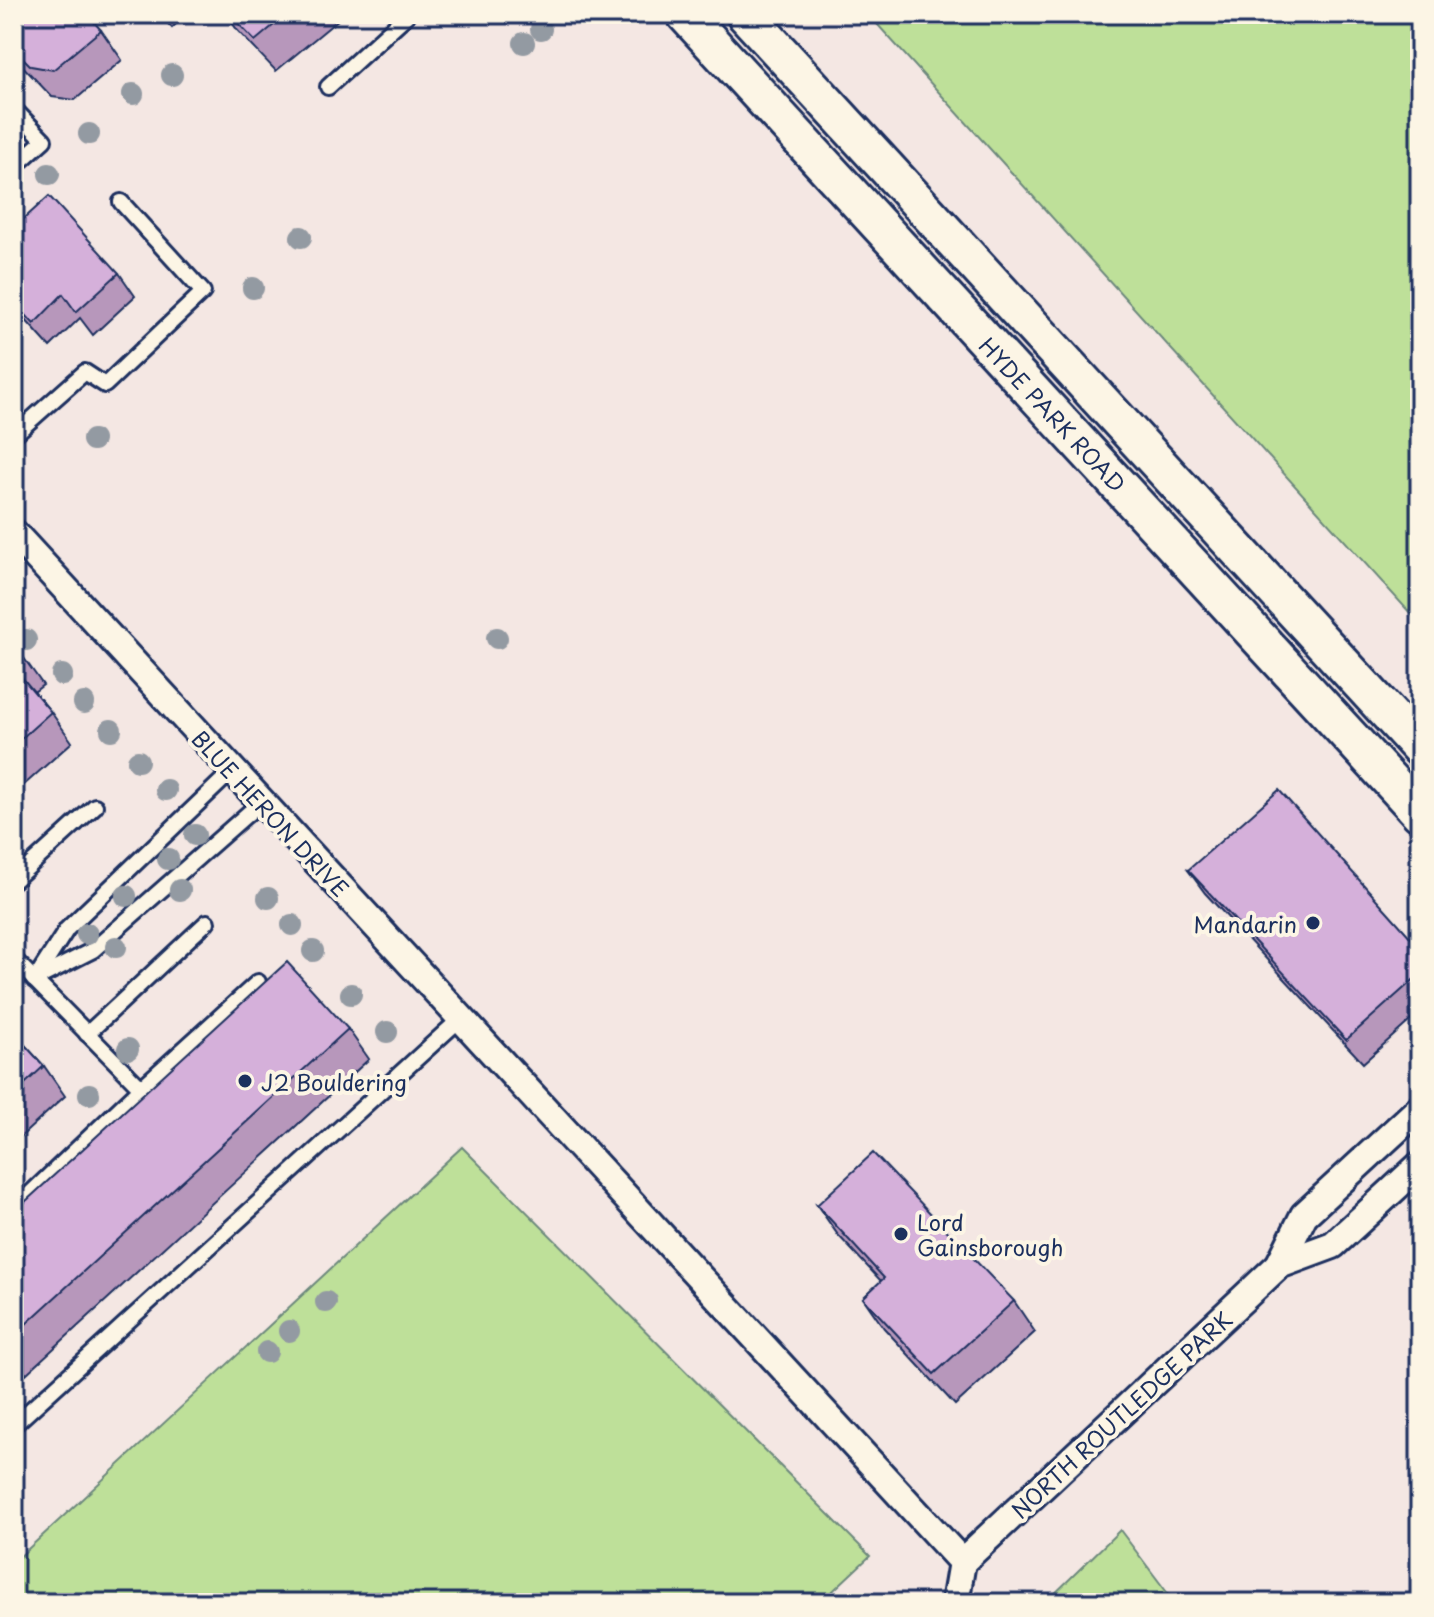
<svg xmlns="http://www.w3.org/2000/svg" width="1434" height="1617" viewBox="0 0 1434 1617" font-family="'Playpen Sans',sans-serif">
<rect width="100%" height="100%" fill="#f4e7e3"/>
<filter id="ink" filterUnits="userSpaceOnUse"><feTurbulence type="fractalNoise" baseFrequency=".0125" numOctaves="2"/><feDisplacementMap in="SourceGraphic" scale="16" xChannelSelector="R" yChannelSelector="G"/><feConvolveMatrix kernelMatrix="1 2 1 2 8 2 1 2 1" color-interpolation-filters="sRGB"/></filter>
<g filter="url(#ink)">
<g fill="#bee099" stroke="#6c887c" stroke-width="2">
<polygon points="868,14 1420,14 1420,624"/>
<polygon points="462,1147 870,1556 820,1603 14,1603 14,1562"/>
<polygon points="1120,1530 1175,1603 1045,1603"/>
</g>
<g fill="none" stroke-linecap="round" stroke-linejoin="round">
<defs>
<g id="service">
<polyline points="328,87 408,14"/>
<polyline points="14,109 44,140 14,167"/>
<polyline points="14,435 85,372 105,385 203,292 121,202"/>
<polyline points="14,880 95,806"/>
<polyline points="14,959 141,1088 14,1209"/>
<polyline points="35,979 67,929 232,771"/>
<polyline points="34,980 93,950 261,802"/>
<polyline points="87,1034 207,922"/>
<polyline points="141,1088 258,982"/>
<polyline points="14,1425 460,1019"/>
</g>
<g id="minor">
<polyline points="14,533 962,1562"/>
<polyline points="1279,1265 1333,1245 1420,1165"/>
<polyline points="962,1562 1279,1265 1304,1215 1420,1108"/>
<polyline points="955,1603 962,1562"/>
</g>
<g id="secondary">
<polyline points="685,14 1420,813"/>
<polyline points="745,14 1420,748"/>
</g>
</defs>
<use href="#service" stroke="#1b2f5e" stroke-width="20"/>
<use href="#minor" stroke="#1b2f5e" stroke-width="32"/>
<use href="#secondary" stroke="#1b2f5e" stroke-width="42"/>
<use href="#service" stroke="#fcf5e5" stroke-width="14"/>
<use href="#minor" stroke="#fcf5e5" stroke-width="26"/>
<use href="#secondary" stroke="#fcf5e5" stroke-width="36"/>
</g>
<g fill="#939aa2">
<circle cx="541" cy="29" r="11"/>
<circle cx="524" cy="43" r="11"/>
<circle cx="172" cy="75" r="11"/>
<circle cx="133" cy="94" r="11"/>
<circle cx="89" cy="134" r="11"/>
<circle cx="49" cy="174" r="11"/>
<circle cx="301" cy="237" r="11"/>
<circle cx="253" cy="288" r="11"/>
<circle cx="93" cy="440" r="11"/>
<circle cx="497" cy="638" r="11"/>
<circle cx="26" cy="640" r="11"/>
<circle cx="62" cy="675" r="11"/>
<circle cx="84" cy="703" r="11"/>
<circle cx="111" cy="730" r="11"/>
<circle cx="138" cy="761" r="11"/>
<circle cx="166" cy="790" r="11"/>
<circle cx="195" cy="835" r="11"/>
<circle cx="168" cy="859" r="11"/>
<circle cx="180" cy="890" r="11"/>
<circle cx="126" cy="896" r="11"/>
<circle cx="268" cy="898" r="11"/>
<circle cx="292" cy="925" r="11"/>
<circle cx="87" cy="934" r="11"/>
<circle cx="116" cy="947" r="11"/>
<circle cx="313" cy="951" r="11"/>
<circle cx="351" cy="994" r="11"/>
<circle cx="387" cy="1032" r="11"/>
<circle cx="128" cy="1049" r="11"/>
<circle cx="89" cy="1094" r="11"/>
<circle cx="326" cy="1302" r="11"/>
<circle cx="289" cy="1331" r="11"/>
<circle cx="267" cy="1352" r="11"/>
</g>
<g fill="#b797bb" stroke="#1b2f5e" stroke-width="2">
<polygon points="14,14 101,30 122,60 75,100 52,97 14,57"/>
<polygon points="159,14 186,14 172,28"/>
<polygon points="226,14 345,14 276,71 238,31"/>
<polygon points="14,226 119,273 135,296 93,335 80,318 50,347 14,307"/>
<polygon points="14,644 43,685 34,692 51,712 72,742 14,794"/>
<polygon points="1188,870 1420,948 1420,1012 1363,1063 1205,893"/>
<polygon points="348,1029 369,1059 14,1385 14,1212"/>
<polygon points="14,1033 44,1066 65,1096 14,1143"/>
<polygon points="817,1205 1014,1301 1035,1332 955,1405 884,1328 863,1298 881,1281 838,1235"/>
</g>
<g fill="#d5b0da" stroke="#1b2f5e" stroke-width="2">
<polygon points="14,14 87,14 101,30 53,70 31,66 14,49"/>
<polygon points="229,14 287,14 255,41"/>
<polygon points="49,196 119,273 76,312 63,294 34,324 14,302 14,226 15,227"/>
<polygon points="14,644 22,654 14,660"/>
<polygon points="14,668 51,712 14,745"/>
<polygon points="1279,790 1420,948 1420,974 1346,1040 1188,870"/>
<polygon points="287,962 348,1029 14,1335 14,1212"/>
<polygon points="14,1033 44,1066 14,1094"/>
<polygon points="873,1153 1014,1301 934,1374 863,1298 884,1278 817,1205"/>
</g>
</g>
<g fill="#1b2f5e" stroke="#fcf5e5" stroke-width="3">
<circle cx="1313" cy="923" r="8"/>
<circle cx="245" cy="1081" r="8"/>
<circle cx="901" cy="1234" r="8"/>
</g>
<g text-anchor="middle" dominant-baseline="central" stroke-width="8" stroke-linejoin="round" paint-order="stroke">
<g font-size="22" fill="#1b2f5e" stroke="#fcf5e5">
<text transform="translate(1053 414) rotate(47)">HYDE PARK ROAD</text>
<text transform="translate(271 813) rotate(47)">BLUE HERON DRIVE</text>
<text transform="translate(1121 1414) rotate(-43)">NORTH ROUTLEDGE PARK</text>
</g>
<g font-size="22" fill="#1b2f5e" stroke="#fcf5e5" text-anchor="start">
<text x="1297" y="923" text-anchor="end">Mandarin</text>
<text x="261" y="1081">J2 Bouldering</text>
<text x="917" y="1221">Lord<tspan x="917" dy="25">Gainsborough</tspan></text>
</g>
</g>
<rect width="1434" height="1617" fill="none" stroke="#fcf5e5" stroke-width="48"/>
<rect x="24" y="24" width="1386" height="1569" fill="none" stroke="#1b2f5e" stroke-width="3" filter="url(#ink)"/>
</svg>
